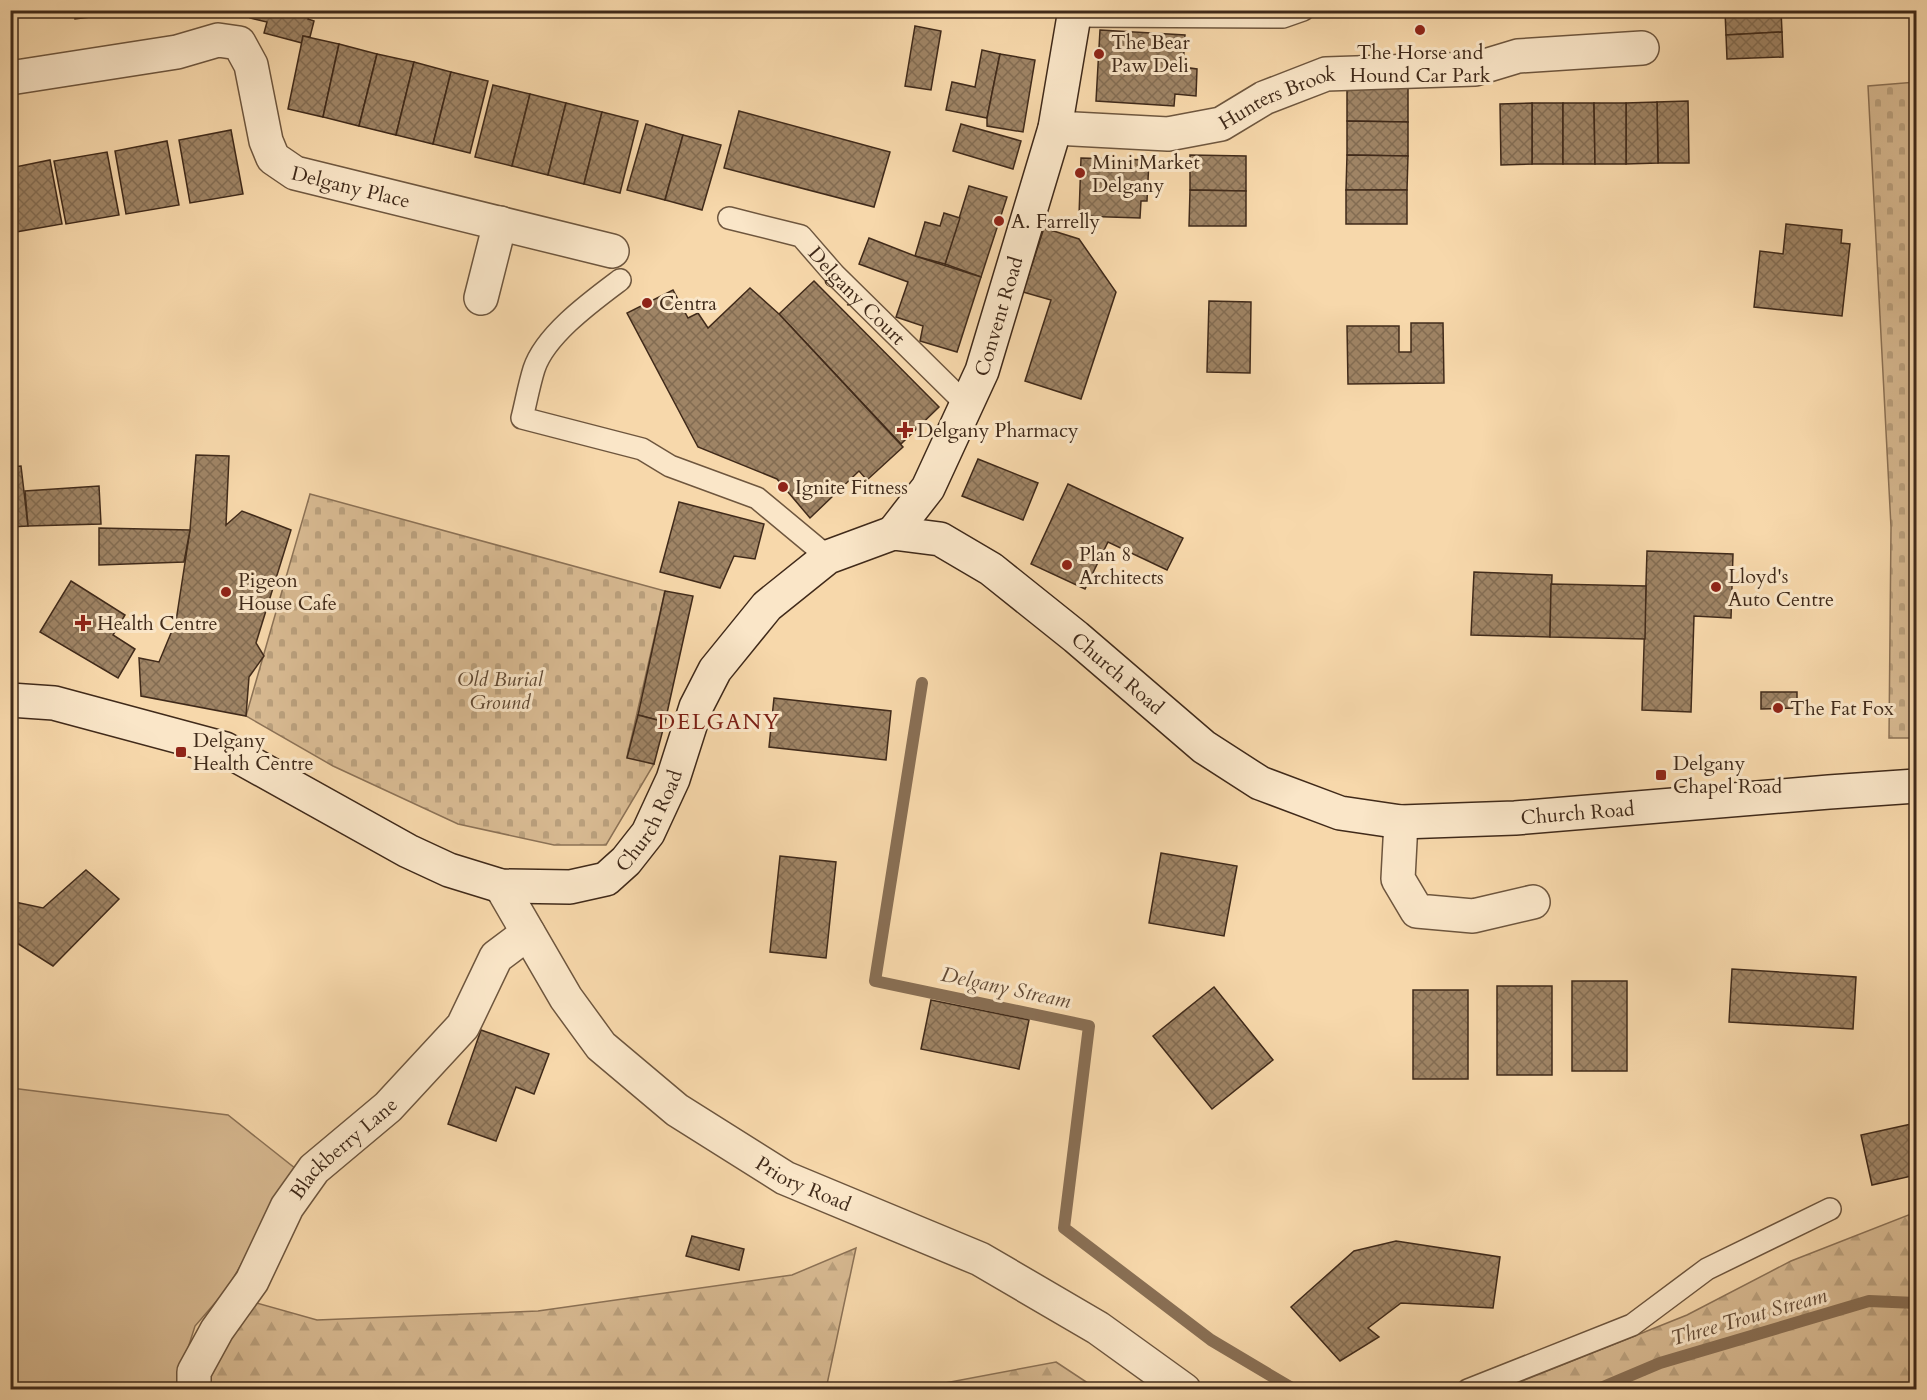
<svg xmlns="http://www.w3.org/2000/svg" width="1927" height="1400" viewBox="0 0 1927 1400" font-family="Cardo,serif">
<defs>
<pattern id="forest-firs" width="22" height="20" patternUnits="userSpaceOnUse" patternTransform="scale(1.5)"><rect width="22" height="20" fill="#d8ba92"/><path d="M5 1l3.5 6h-7zM16 11l3.5 6h-7z" fill="#baa07d"/></pattern>
<pattern id="cemetery-stones" width="16" height="16" patternUnits="userSpaceOnUse" patternTransform="scale(1.5)"><rect width="16" height="16" fill="#d8ba92"/><path d="M2 7V4a2 2 0 0 1 4 0v3zM10 15v-3a2 2 0 0 1 4 0v3z" fill="#baa07d"/></pattern>
<pattern id="building-cross-hatch" width="8" height="8" patternUnits="userSpaceOnUse" patternTransform="scale(1.5)"><rect width="8" height="8" fill="#9f8465"/><path d="M0 0l8 8M0 8l8-8" fill="none" stroke="#836c52"/></pattern>
</defs>
<rect width="100%" height="100%" fill="#f7d8ab"/>
<filter id="stains"><feTurbulence type="fractalNoise" baseFrequency=".00333" numOctaves="4"/><feColorMatrix values="0 0 0 0 .2 0 0 0 0 .09 0 0 0 0 .02 0 0 0 .5 -.17"/></filter>
<radialGradient id="worn" r=".72"><stop offset=".6" stop-color="#630" stop-opacity="0"/><stop offset="1" stop-color="#630" stop-opacity=".3"/></radialGradient>
<polygon fill="#d8ba92" stroke="#8c7256" stroke-width="1.5" points="11,1088 228,1115 296,1169 227,1289 195,1326 175,1389 11,1390"/>
<g fill="url(#forest-firs)" stroke="#8c7256" stroke-width="1.5">
<polygon points="1916,1212 1916,1389 1502,1389 1687,1315 1791,1261"/>
<polygon points="856,1248 826,1389 205,1390 203,1373 253,1302 317,1320 538,1311 792,1275"/>
<polygon points="1056,1362 1097,1389 913,1389"/>
</g>
<g fill="url(#cemetery-stones)" stroke="#8c7256" stroke-width="1.5">
<polygon points="1916,82 1916,738 1889,738 1891,527 1868,86"/>
<polygon points="310,494 665,591 627,757 654,764 606,845 554,845 458,824 333,766 246,716"/>
</g>
<g fill="none" stroke-linecap="round" stroke-linejoin="round">
<g stroke="#896f54" stroke-width="12">
<polyline points="922,683 875,981 1089,1026 1064,1228 1211,1340 1295,1390"/>
<polyline points="1596,1390 1660,1363 1869,1301 1916,1303"/>
</g>
</g>
<g fill="url(#building-cross-hatch)" stroke="#402a1a" stroke-width="1.5">
<polygon points="74,10 139,10 139,11 75,19"/>
<polygon points="252,10 310,10 308,19 314,21 310,37 303,36 302,43 264,33 267,22 250,18"/>
<polygon points="1781,10 1782,32 1726,35 1725,11"/>
<polygon points="915,26 941,31 931,90 905,86"/>
<polygon points="1100,30 1185,35 1183,67 1197,69 1196,96 1175,94 1174,106 1096,101"/>
<polygon points="1782,32 1783,57 1727,59 1726,35"/>
<polygon points="303,36 339,44 323,117 288,109"/>
<polygon points="339,44 377,54 359,126 323,117"/>
<polygon points="982,50 1000,54 987,118 946,110 952,82 975,87"/>
<polygon points="377,54 414,62 396,135 359,126"/>
<polygon points="1000,54 1035,60 1023,132 987,126 987,118"/>
<polygon points="414,62 451,72 433,144 396,135"/>
<polygon points="451,72 488,81 470,153 433,144"/>
<polygon points="493,85 530,94 512,166 475,157"/>
<polygon points="1347,87 1408,87 1408,122 1347,121"/>
<polygon points="530,94 566,103 548,175 512,166"/>
<polygon points="1688,101 1689,163 1658,163 1657,102"/>
<polygon points="1657,102 1658,163 1626,164 1626,103"/>
<polygon points="566,103 602,112 584,184 548,175"/>
<rect x="1532" y="103" width="31" height="61"/>
<polygon points="1532,103 1532,164 1501,165 1500,104"/>
<polygon points="1563,103 1594,103 1595,164 1563,164"/>
<polygon points="1594,103 1626,103 1626,164 1595,164"/>
<polygon points="739,111 890,152 874,207 724,168"/>
<polygon points="602,112 638,121 620,193 584,184"/>
<polygon points="1347,121 1408,122 1408,156 1347,155"/>
<polygon points="646,124 683,135 665,200 627,190"/>
<polygon points="961,124 1021,141 1013,169 953,151"/>
<polygon points="231,130 243,194 190,203 179,140"/>
<polygon points="683,135 721,145 702,210 665,200"/>
<polygon points="167,141 179,205 126,214 115,151"/>
<polygon points="107,152 119,215 66,224 54,161"/>
<polygon points="1190,155 1246,156 1246,191 1190,190"/>
<polygon points="1347,155 1408,156 1407,190 1346,190"/>
<polygon points="1081,158 1149,160 1147,201 1141,201 1140,218 1079,216"/>
<polygon points="50,160 62,224 10,233 10,168"/>
<polygon points="969,186 1007,197 981,277 945,264"/>
<polygon points="1190,190 1246,191 1246,226 1189,226"/>
<rect x="1346" y="190" width="61" height="34"/>
<polygon points="944,213 960,218 945,264 915,256 925,222 940,226"/>
<polygon points="1786,224 1842,230 1841,243 1850,244 1842,316 1754,307 1760,251 1783,254"/>
<polygon points="1044,228 1079,239 1116,292 1081,399 1025,381 1051,300 1023,292"/>
<polygon points="869,238 915,256 981,277 957,352 920,341 923,326 896,317 908,282 859,264"/>
<polygon points="814,281 939,407 901,444 779,314"/>
<polygon points="750,288 779,314 903,447 867,480 859,471 810,518 777,479 698,447 627,313 673,290 688,318 698,313 708,328"/>
<polygon points="1209,301 1251,302 1250,373 1207,372"/>
<polygon points="1411,323 1443,323 1444,383 1348,384 1347,326 1399,326 1399,352 1411,352"/>
<polygon points="196,455 229,456 226,525 242,511 291,530 256,643 264,656 249,677 246,716 141,696 139,658 159,662 176,621 190,530"/>
<polygon points="978,459 1038,483 1023,520 962,496"/>
<polygon points="21,466 28,526 10,527 10,467"/>
<polygon points="1068,484 1183,538 1167,570 1108,542 1085,589 1031,564"/>
<polygon points="99,486 101,524 28,526 25,491"/>
<polygon points="679,502 764,524 755,559 734,556 720,588 660,572"/>
<polygon points="99,528 190,530 184,562 99,565"/>
<polygon points="1647,551 1733,554 1731,618 1694,616 1691,712 1642,710"/>
<polygon points="1474,572 1552,575 1550,637 1471,635"/>
<polygon points="71,581 125,615 113,635 135,649 118,678 40,632"/>
<polygon points="1551,584 1646,586 1645,639 1550,637"/>
<polygon points="665,591 693,596 665,722 638,715"/>
<polygon points="1761,692 1797,692 1797,708 1761,709"/>
<polygon points="774,698 891,711 886,760 769,747"/>
<polygon points="638,715 665,722 654,764 627,758"/>
<polygon points="1161,853 1237,866 1224,936 1149,923"/>
<polygon points="780,856 836,862 826,958 770,952"/>
<polygon points="86,870 119,899 53,966 17,943 10,942 10,901 43,908"/>
<polygon points="1732,969 1856,977 1853,1029 1729,1022"/>
<rect x="1572" y="981" width="55" height="90"/>
<rect x="1497" y="986" width="55" height="89"/>
<polygon points="1214,987 1273,1060 1212,1109 1153,1036"/>
<rect x="1413" y="990" width="55" height="89"/>
<polygon points="931,1000 1029,1020 1019,1069 921,1049"/>
<polygon points="481,1030 549,1054 534,1094 516,1087 496,1141 448,1124"/>
<polygon points="1916,1123 1916,1175 1872,1185 1861,1135"/>
<polygon points="692,1236 744,1249 739,1270 686,1256"/>
<polygon points="1396,1241 1500,1257 1493,1308 1401,1303 1368,1328 1379,1337 1340,1361 1291,1307 1354,1251"/>
</g>
<g fill="none" stroke-linecap="round" stroke-linejoin="round">
<defs>
<g id="lane">
<polyline points="1074,16 1283,17 1303,10"/>
<path id="s1" d="M729 218 801 236 834 274 967 405"/>
<path d="M620 280C592 301 545 335 534 369 529 385 526 402 522 418L642 449 670 466 757 498 828 557"/>
<polyline points="1468,1390 1632,1325 1707,1269 1830,1209"/>
</g>
<g id="street">
<path id="s2" d="M10 78 177 52 218 40 239 43 251 65 266 141 273 158 295 173 612 251"/>
<path id="s3" d="M1055 128 1168 134 1221 124 1264 98 1326 74 1475 69 1518 56 1642 48"/>
<polyline points="481,298 500,223"/>
<polyline points="1401,822 1398,879 1417,911 1473,916 1533,902"/>
<path id="s4" d="M501 886 566 998 601 1046 677 1110 785 1178 980 1259 1098 1328 1184 1390"/>
<path id="s5" d="M194 1390V1372L217 1330 252 1281 287 1207 314 1169 388 1107 463 1026 496 957 528 933"/>
</g>
<g id="secondary">
<path id="s6" d="M893 533 928 488 982 371 1055 128 1075 10"/>
<path id="s7" d="M10 700 54 703 225 749 408 851 449 870 501 886 570 887 606 879 626 861 648 833 673 779 696 707 715 670 767 606 828 557 893 533 940 539 991 569 1076 637 1204 747 1260 783 1340 813 1401 822 1515 818 1829 792 1916 786"/>
</g>
</defs>
<use href="#lane" stroke="#6e563e" stroke-width="24"/>
<use href="#street" stroke="#6e563e" stroke-width="36"/>
<use href="#secondary" stroke="#402a1a" stroke-width="36"/>
<use href="#lane" stroke="#fae6c8" stroke-width="21"/>
<use href="#street" stroke="#fae6c8" stroke-width="33"/>
<use href="#secondary" stroke="#fae6c8" stroke-width="33"/>
</g>
<g fill="#8f2418" stroke="#fae6c8" stroke-width="2">
<circle cx="1420" cy="30" r="6"/>
<circle cx="1099" cy="54" r="6"/>
<circle cx="1080" cy="173" r="6"/>
<circle cx="999" cy="221" r="6"/>
<circle cx="647" cy="303" r="6"/>
<path d="M902 421h6v6h6v6h-6v6h-6v-6h-6v-6h6z"/>
<circle cx="783" cy="487" r="6"/>
<circle cx="1067" cy="565" r="6"/>
<circle cx="1716" cy="587" r="6"/>
<circle cx="226" cy="592" r="6"/>
<path d="M80 614h6v6h6v6h-6v6h-6v-6h-6v-6h6z"/>
<circle cx="1778" cy="708" r="6"/>
<rect x="175" y="746" width="12" height="12" rx="3"/>
<rect x="1655" y="769" width="12" height="12" rx="3"/>
</g>
<g text-anchor="middle" dominant-baseline="central" stroke-width="6" stroke-linejoin="round" paint-order="stroke">
<g font-size="20" fill="#402a1a" stroke="#fae6c8" text-anchor="start">
<text x="1111" y="42">The Bear<tspan x="1111" dy="23">Paw Deli</tspan></text>
<text x="1420" y="52" text-anchor="middle">The Horse and<tspan x="1420" dy="23">Hound Car Park</tspan></text>
<text x="1092" y="162">Mini Market<tspan x="1092" dy="23">Delgany</tspan></text>
<text x="1011" y="221">A. Farrelly</text>
<text x="659" y="303">Centra</text>
<text x="917" y="430">Delgany Pharmacy</text>
<text x="795" y="487">Ignite Fitness</text>
<text x="1079" y="554">Plan 8<tspan x="1079" dy="23">Architects</tspan></text>
<text x="1728" y="576">Lloyd's<tspan x="1728" dy="23">Auto Centre</tspan></text>
<text x="238" y="580">Pigeon<tspan x="238" dy="23">House Cafe</tspan></text>
<text x="97" y="623">Health Centre</text>
<text x="1790" y="708">The Fat Fox</text>
<text x="193" y="740">Delgany<tspan x="193" dy="23">Health Centre</tspan></text>
<text x="1673" y="763">Delgany<tspan x="1673" dy="23">Chapel Road</tspan></text>
</g>
<g font-size="20" fill="#402a1a" stroke="#fae6c8">
<text stroke="none"><textPath href="#s3" startOffset="230">Hunters Brook</textPath></text>
<text stroke="none"><textPath href="#s2" startOffset="438">Delgany Place</textPath></text>
<text stroke="none"><textPath href="#s1" startOffset="156">Delgany Court</textPath></text>
<text stroke="none"><textPath href="#s6" startOffset="243">Convent Road</textPath></text>
<text stroke="none"><textPath href="#s7" startOffset="1376">Church Road</textPath></text>
<text stroke="none"><textPath href="#s7" startOffset="1880">Church Road</textPath></text>
<text stroke="none"><textPath href="#s7" startOffset="710">Church Road</textPath></text>
<text stroke="none"><textPath href="#s5" startOffset="290">Blackberry Lane</textPath></text>
<text stroke="none"><textPath href="#s4" startOffset="435">Priory Road</textPath></text>
</g>
<g font-size="20" font-style="italic" fill="#5e4732" stroke="#fae6c8">
<text x="500" y="679">Old Burial<tspan x="500" dy="23">Ground</tspan></text>
</g>
<g font-size="21" font-style="italic" fill="#644c37" stroke="#fae6c8">
<text transform="translate(1006 988) rotate(12)">Delgany Stream</text>
<text transform="translate(1749 1317) rotate(-16)">Three Trout Stream</text>
</g>
<g font-size="22" letter-spacing="1.5" fill="#7a1f14" stroke="#fae6c8">
<text x="719" y="722">DELGANY</text>
</g>
</g>
<rect width="1927" height="1400" fill="none" stroke="#f7d8ab" stroke-width="36"/>
<rect x="12" y="12" width="1903" height="1376" fill="none" stroke="#402a1a" stroke-width="3"/>
<rect x="18" y="18" width="1891" height="1364" fill="none" stroke="#402a1a" stroke-width="1.5"/>
<rect width="100%" height="100%" filter="url(#stains)"/>
<rect width="100%" height="100%" fill="url(#worn)"/>
</svg>
